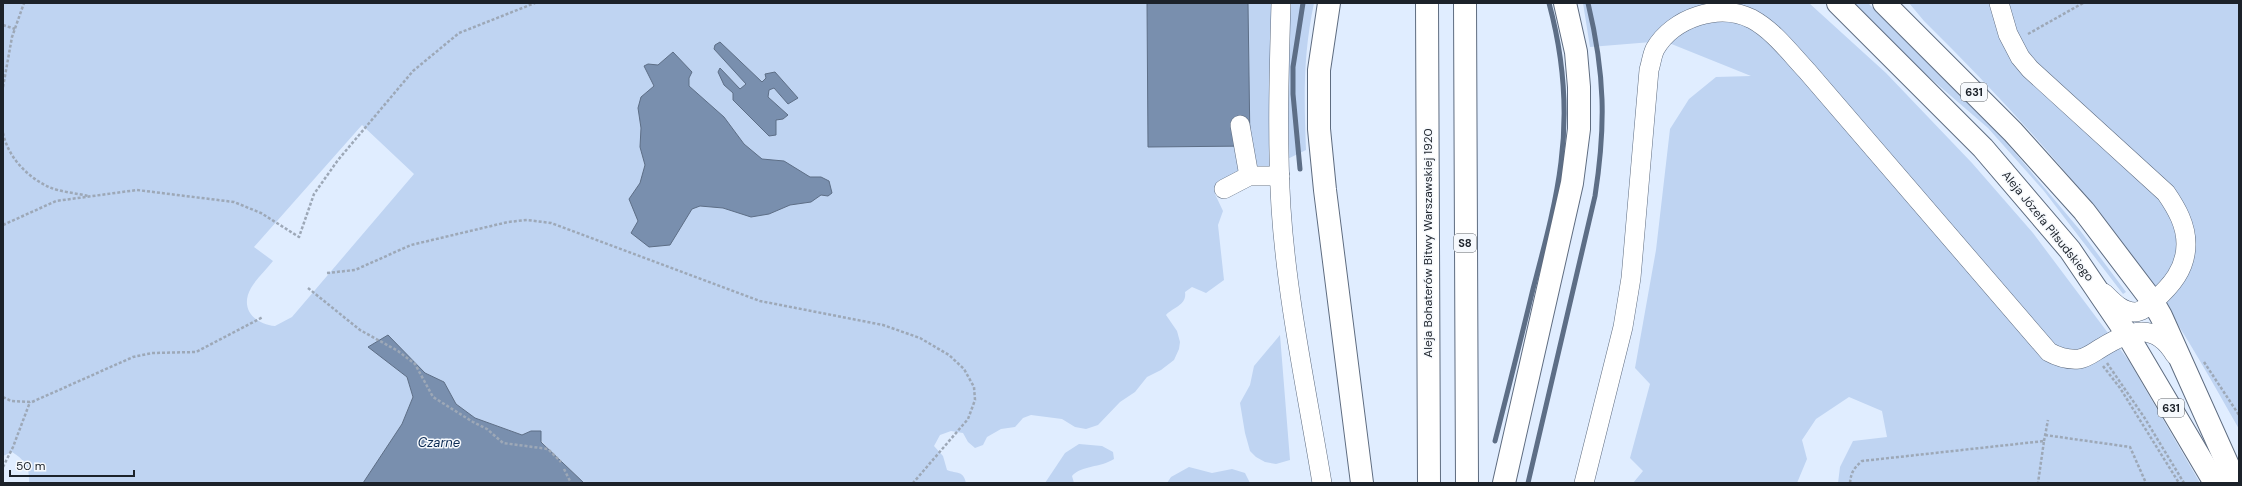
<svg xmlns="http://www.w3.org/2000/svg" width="2242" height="486" viewBox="0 0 2242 486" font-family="'DM Sans',sans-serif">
<rect width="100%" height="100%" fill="#e0edff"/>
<g fill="#bfd4f2" fill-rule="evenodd">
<path d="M3 3H1314C1303 55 1304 98 1306 150L1215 194 1223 211 1218 225 1224 280 1206 293 1192 287 1185 292C1187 305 1174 307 1166 315L1177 331 1180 342 1179 349 1174 360 1161 370 1147 377 1135 392 1120 402 1098 425 1086 429 1075 427 1062 419 1031 415 1023 418 1015 427 1001 429 987 437 983 445 975 448 968 442 963 433 951 431 940 435 934 446 943 456 947 470C957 474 963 470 966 483H584L531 431 522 435 475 418 456 404 444 382 425 373 388 335 369 347 407 377 413 397 402 424 364 483H29C30 468 25 460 12 452L3 456ZM362 125 414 174 292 317 275 326C255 324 239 309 251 288 256 279 266 270 273 261L254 247Z"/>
<polygon points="1583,3 1809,3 1886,73 1972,163 2033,233 2129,361 2200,483 1838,483 1840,467 1853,441 1887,437 1882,411 1849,397 1816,419 1802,440 1807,459 1797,483 1633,483 1643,471 1630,458 1650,384 1635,368 1656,250 1670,129 1689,99 1716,77 1751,76 1664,41 1590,47"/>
<polygon points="1852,3 1868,3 1996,130 2079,229 2126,292 2123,294 2044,191 1988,128 1922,71"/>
<path d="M1909 3H2239V429C2213 383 2186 335 2156 291 2090 193 2008 104 1924 21Z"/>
<polygon points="1280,335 1290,460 1276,464 1265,462 1256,457 1250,451 1245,433 1240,403 1250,385 1254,366"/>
<path d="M1079 444 1102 446 1113 452 1114 459C1100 468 1082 465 1072 476L1074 483H1045L1065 453Z"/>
<polygon points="1189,467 1212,473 1232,469 1245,473 1250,483 1167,483 1171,477"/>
</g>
<g fill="#798fae" stroke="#5d6e86">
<polygon points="1147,3 1248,3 1250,146 1148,147"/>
<polygon points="720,42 762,82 766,78 765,74 775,72 798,98 788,104 774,88 769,90 768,97 788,115 783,119 776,120 776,135 769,136 733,100 733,93 724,85 718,72 720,68 740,89 746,84 714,49 715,45"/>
<polygon points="673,52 692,72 689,78 689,86 724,117 744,144 762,159 784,161 810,177 821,177 829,181 832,193 828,196 821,195 811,202 790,205 769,214 751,217 723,208 700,206 692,209 670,245 649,247 631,233 638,221 629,199 640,183 645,165 640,147 641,128 638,108 641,97 654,86 644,66 648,64 658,65"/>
<polygon points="388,335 425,373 444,382 456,404 475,418 522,435 531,431 541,431 541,442 584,483 363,483 402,424 413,397 407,377 368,347"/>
</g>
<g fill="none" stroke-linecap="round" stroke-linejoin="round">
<g stroke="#5d6e86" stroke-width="5">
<polyline points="1300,169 1293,94 1293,67 1303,3"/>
<path d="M1495 441C1508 390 1521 339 1533 289 1544 247 1556 204 1561 162 1568 108 1563 55 1549 3"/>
<path d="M1528 483 1595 196C1606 125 1605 74 1588 3"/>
</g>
<defs>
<g id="minor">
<path d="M1281 3C1279 71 1277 140 1281 208 1287 300 1307 392 1322 483"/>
<path d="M1999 3 2008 34 2020 57 2030 69 2166 193C2177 209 2186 225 2186 244 2186 269 2171 286 2154 301 2149 305 2142 312 2135 312 2122 312 2113 302 2104 293"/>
<polyline points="1240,125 1249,176"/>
<polyline points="1224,189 1249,176 1280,176"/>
<path d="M1584 483 1623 327 1631 278 1649 70C1651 64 1652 55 1655 49 1673 18 1719 2 1752 19 1774 31 1790 53 1807 71L2049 352C2058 357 2068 360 2079 359 2087 358 2094 352 2101 348 2130 330 2155 321 2175 355"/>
</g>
<g id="major">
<polyline points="1838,3 1983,148 2070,250 2127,334 2215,483"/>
<polyline points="1884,3 2013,132 2084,211 2153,302 2161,316 2236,483"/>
</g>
<g id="highway">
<polyline points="1329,3 1319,70 1319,129 1325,190 1362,483"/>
<polyline points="1427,3 1429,483"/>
<polyline points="1465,3 1467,483"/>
<polyline points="1504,483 1572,183 1579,129 1579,87 1576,52 1565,3"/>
</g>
</defs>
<use href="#minor" stroke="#5e6c80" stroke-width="20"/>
<use href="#major" stroke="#5e6c80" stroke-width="24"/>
<use href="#highway" stroke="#5e6c80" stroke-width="24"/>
<g stroke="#9da8b7" stroke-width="2.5" stroke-dasharray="3 2" stroke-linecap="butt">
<polyline points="3,25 15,29"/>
<polyline points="2028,34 2083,3"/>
<polyline points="3,87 12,37 24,3"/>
<path d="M3 133C8 157 27 177 49 187 60 192 76 193 88 196"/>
<polyline points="3,225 56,201 137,190 234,202 261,213 299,237 314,194 338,160 413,71 459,33 535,3"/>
<polyline points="327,273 355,270 411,245 508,222 527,220 551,223 760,301 883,325 920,338 949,355 964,369 974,387 975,400 968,419 913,483"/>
<polyline points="308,288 360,330 398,351 415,364 433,397 473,422 487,429 503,443 548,449 561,462"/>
<polyline points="2204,362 2239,415"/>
<polyline points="2107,363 2144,417 2184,483"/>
<polyline points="2103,366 2120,388 2179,483"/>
<polyline points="3,397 11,401 32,402 133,357 152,353 196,352 263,317"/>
<polyline points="2045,435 2130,447 2146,483"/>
<polyline points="2044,441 2048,420"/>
<polyline points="3,467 13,447 30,402"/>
<polyline points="564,469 571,483"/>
<path d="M1850 483C1851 472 1854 468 1862 461L2044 441 2038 483"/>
</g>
<use href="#minor" stroke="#fff" stroke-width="19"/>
<use href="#major" stroke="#fff" stroke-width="22"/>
<use href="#highway" stroke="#fff" stroke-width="22"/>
</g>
<g text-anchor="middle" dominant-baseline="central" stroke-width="3" stroke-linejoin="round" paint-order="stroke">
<g fill="#f6f9fd" stroke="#5d6269" stroke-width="1">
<rect x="1961" y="83" width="26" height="18" rx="3"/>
<rect x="1454" y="234" width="22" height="18" rx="3"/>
<rect x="2158" y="399" width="26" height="18" rx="3"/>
</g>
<g font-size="11" font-weight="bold" fill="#1c222a">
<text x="1974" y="92">631</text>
<text x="1465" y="243">S8</text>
<text x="2171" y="408">631</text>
</g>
<g font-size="12" fill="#1c222a" stroke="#f6f9fd">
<text transform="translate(2048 226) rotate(51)">Aleja Józefa Piłsudskiego</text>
<text transform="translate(1428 243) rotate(-90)">Aleja Bohaterów Bitwy Warszawskiej 1920</text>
</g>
<g font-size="13" font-style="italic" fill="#0b2a53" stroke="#f6f9fd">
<text x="439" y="442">Czarne</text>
</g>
</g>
<rect width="2242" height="486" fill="none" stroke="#1c222a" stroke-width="8"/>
<path d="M10 470v6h124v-6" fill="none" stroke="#1c222a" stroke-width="2"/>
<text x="16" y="470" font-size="12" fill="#1c222a" stroke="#f6f9fd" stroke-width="3" paint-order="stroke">50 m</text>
</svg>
